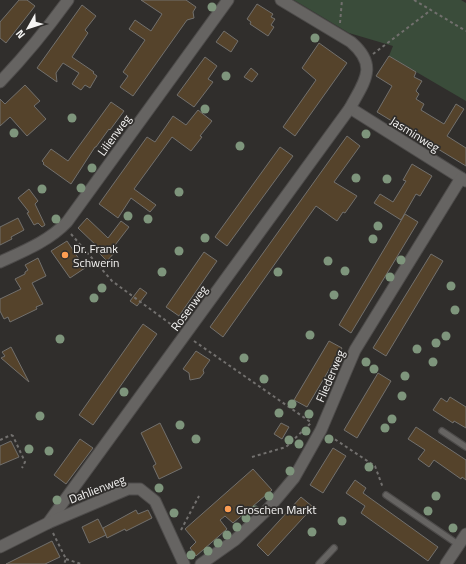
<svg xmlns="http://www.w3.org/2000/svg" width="466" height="564" viewBox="0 0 466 564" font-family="'Titillium Web',sans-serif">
<rect width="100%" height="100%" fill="#302e2c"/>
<polygon fill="#3a4c3a" points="294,0 461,0 466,3 466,101 389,56 393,46 349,33"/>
<g fill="#55432b" stroke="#72706d">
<polygon points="19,0 27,0 35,6 6,43 0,38 0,22"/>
<polygon points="141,0 186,0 196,7 193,12 194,18 187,20 133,96 120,87 128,76 123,72 145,40 129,29 135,20 151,31 162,14"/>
<polygon points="257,4 273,14 271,17 275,19 271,25 274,27 268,36 250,24 251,22 247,19"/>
<polygon points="82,5 96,16 85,30 88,33 72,57 94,72 93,73 97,76 90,88 85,85 81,90 72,84 79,73 63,63 56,73 57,82 37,68"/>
<polygon points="224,31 238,41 231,52 216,42"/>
<polygon points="319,43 347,63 295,136 283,127 316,80 302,68"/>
<polygon points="389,56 416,72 414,77 422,81 416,91 419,94 416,99 424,104 421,110 444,124 456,104 464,109 447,136 466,148 466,166 377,112 392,86 376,76"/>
<polygon points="205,57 217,66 208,79 213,82 194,107 177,95"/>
<polygon points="251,68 258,74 252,82 244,77"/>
<polygon points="25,85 40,101 34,106 46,119 27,136 10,117 0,126 0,99 5,104"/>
<polygon points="111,102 124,111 110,130 109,129 96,147 95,147 71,184 43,164 44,163 42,161 51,149 68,161"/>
<polygon points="198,110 212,121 200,136 202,137 191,151 172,137 134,189 156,205 150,212 131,198 118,218 99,204 147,137 155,142 173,116 186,125"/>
<polygon points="347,136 360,146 334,182 357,196 345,213 343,212 337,221 316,206 223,337 210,327"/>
<polygon points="280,147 293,156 227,246 215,237"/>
<polygon points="412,164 432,176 420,196 416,194 401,220 374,203 380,194 393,202 406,181 403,180"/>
<polygon points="29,189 38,201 35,204 45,225 42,227 38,223 34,225 27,213 29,212 18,198"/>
<polygon points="405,214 418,222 351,333 339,325"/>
<polygon points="18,218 24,230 11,237 12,239 0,245 0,227"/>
<polygon points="87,218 108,238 121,221 129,227 112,249 115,252 107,261 98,252 100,249 78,228"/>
<polygon points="67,241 85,268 70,278 51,251"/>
<polygon points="204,252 217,261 179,316 166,307"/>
<polygon points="431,254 443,261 386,356 373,348"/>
<polygon points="38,258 46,276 32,283 43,304 36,307 37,309 10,322 8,317 4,319 0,311 0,299 21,289 15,279 25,274 25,272 28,270 25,265"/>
<polygon points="140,288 147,293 137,306 130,301"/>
<polygon points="143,324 157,334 93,425 79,415"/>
<polygon points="329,341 342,348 307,407 294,400"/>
<polygon points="11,347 29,382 1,358 5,356 2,352"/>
<polygon points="196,351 210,360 203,370 204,373 200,378 190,380 189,373 183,369"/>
<polygon points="378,373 391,381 357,438 344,430"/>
<polygon points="450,397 466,407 466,428 454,421 453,423 433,410 441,398 447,402"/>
<polygon points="160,423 182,468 159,479 153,466 156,464 141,433"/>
<polygon points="281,423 289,427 282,439 274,434"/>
<polygon points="416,427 466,460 466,480 462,477 461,479 434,460 429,467 418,459 425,450 408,439"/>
<polygon points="80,439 93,448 66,484 54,475"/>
<polygon points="11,441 19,457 0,465 0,446"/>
<polygon points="333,448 346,456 323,493 310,485"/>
<polygon points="253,469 272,490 233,523 225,516 220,520 227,529 196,556 190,548 196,542 185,529"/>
<polygon points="355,480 366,488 363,493 438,547 428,561 361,513 365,506 346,493"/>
<polygon points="301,497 313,507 268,556 257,545"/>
<polygon points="136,510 138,514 148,510 152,518 126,531 125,529 107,538 103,528"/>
<polygon points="98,519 106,535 89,543 82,527"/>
<polygon points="52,541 60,557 45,564 6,564"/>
</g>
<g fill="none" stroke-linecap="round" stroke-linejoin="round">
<defs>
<g id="service">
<polyline points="442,431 466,447"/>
<polyline points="386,495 459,545"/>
<polyline points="319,564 334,548"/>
</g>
<g id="minor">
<path d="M0 82C25 56 47 29 68 0"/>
<polyline points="350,108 466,181"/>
<path d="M0 262C24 251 49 241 67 222L228 0"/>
<path d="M48 523 350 108C364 82 379 66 351 42L281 0"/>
<polyline points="0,547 48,523 128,489 140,489 155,501 184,564"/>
<polyline points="201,564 235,540 268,509 294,478 321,430 355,350 461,178"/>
<polyline points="446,564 466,534"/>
</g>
</defs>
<use href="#service" stroke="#4d4b4a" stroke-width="8"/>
<use href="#minor" stroke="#4d4b4a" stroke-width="13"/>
<g stroke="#72706e" stroke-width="2" stroke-dasharray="3 3" stroke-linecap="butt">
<polyline points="414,0 466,31"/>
<polyline points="340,23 342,0"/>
<polyline points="373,54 431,10"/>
<polyline points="71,234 112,281 176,328"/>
<polyline points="194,341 312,423"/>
<polyline points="330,436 375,466 383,488"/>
<polyline points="0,440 11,435 13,436 25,462 22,468"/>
<polyline points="252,457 286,447 311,423"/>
<polyline points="181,530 199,496"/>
<polyline points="53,533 66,559 64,564"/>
<polyline points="66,559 81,564"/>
</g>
<use href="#service" stroke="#666462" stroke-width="5.5"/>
<use href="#minor" stroke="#666462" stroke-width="11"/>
</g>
<g fill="#7e957c">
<circle cx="212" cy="7" r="4.5"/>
<circle cx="315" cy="38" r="4.5"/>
<circle cx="226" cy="76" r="4.5"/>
<circle cx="205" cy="109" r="4.5"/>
<circle cx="72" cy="118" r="4.5"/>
<circle cx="14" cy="133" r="4.5"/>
<circle cx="366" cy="134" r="4.5"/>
<circle cx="240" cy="146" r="4.5"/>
<circle cx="92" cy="168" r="4.5"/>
<circle cx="356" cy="178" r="4.5"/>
<circle cx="387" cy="179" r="4.5"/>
<circle cx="81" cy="188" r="4.5"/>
<circle cx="42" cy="189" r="4.5"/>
<circle cx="179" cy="192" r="4.5"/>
<circle cx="128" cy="216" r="4.5"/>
<circle cx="56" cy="219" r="4.5"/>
<circle cx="148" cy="219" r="4.5"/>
<circle cx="378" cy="226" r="4.5"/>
<circle cx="205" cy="238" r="4.5"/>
<circle cx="373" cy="239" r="4.5"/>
<circle cx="179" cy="251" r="4.5"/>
<circle cx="401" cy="260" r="4.5"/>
<circle cx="328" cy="261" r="4.5"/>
<circle cx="345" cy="271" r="4.5"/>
<circle cx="162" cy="272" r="4.5"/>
<circle cx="278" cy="272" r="4.5"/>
<circle cx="390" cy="277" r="4.5"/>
<circle cx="451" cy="286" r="4.5"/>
<circle cx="102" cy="288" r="4.5"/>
<circle cx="334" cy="295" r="4.5"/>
<circle cx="94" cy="298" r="4.5"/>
<circle cx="455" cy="310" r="4.5"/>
<circle cx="310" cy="335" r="4.5"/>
<circle cx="446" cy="336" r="4.5"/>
<circle cx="60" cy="339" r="4.5"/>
<circle cx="436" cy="343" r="4.5"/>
<circle cx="417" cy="349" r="4.5"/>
<circle cx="244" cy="358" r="4.5"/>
<circle cx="366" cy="362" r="4.5"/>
<circle cx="433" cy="362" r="4.5"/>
<circle cx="374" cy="369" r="4.5"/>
<circle cx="405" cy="376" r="4.5"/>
<circle cx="264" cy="379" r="4.5"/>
<circle cx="124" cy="392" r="4.5"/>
<circle cx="402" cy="396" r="4.5"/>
<circle cx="292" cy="404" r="4.5"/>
<circle cx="279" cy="413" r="4.5"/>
<circle cx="309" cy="414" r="4.5"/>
<circle cx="40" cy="416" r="4.5"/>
<circle cx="392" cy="419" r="4.5"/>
<circle cx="180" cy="425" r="4.5"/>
<circle cx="385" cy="428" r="4.5"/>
<circle cx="306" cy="431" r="4.5"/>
<circle cx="196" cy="439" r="4.5"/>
<circle cx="329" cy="439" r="4.5"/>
<circle cx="289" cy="440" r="4.5"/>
<circle cx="299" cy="444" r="4.5"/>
<circle cx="29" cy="449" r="4.5"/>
<circle cx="49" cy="451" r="4.5"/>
<circle cx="369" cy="467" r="4.5"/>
<circle cx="290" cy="471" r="4.5"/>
<circle cx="159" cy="488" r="4.5"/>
<circle cx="269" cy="496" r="4.5"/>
<circle cx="436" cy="496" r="4.5"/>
<circle cx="57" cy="500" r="4.5"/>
<circle cx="255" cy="510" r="4.5"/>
<circle cx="428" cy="511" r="4.5"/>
<circle cx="174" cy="513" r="4.5"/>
<circle cx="246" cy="518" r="4.5"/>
<circle cx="342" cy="521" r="4.5"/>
<circle cx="237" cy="527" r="4.5"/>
<circle cx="453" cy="528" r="4.5"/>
<circle cx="312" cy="532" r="4.5"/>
<circle cx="227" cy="535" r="4.5"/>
<circle cx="218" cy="543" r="4.5"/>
<circle cx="208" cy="551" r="4.5"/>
<circle cx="191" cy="555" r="4.5"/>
</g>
<g fill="#fc9d52" stroke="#302e2c" stroke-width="1.5">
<circle cx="65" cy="255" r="4"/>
<circle cx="228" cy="509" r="4"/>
</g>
<g text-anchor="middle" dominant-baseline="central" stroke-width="3.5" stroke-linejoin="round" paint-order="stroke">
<g font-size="12" fill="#f5f4f3" stroke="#302e2c">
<text transform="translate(415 134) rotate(32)">Jasminweg</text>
<text transform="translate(114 135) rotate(-54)">Lilienweg</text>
<text transform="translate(189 308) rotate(-54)">Rosenweg</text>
<text transform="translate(330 376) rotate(-67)">Fliederweg</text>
<text transform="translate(97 489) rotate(-21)">Dahlienweg</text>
</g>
<g font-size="12" fill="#f5f4f3" stroke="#302e2c" text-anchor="start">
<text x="73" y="248">Dr. Frank<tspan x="73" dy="14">Schwerin</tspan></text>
<text x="236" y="509">Groschen Markt</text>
</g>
</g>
<g transform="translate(28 28) rotate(231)" stroke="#302e2c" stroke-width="3" paint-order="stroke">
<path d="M0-3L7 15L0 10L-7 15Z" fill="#f5f4f3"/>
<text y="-6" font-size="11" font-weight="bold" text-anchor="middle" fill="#f5f4f3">N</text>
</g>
</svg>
